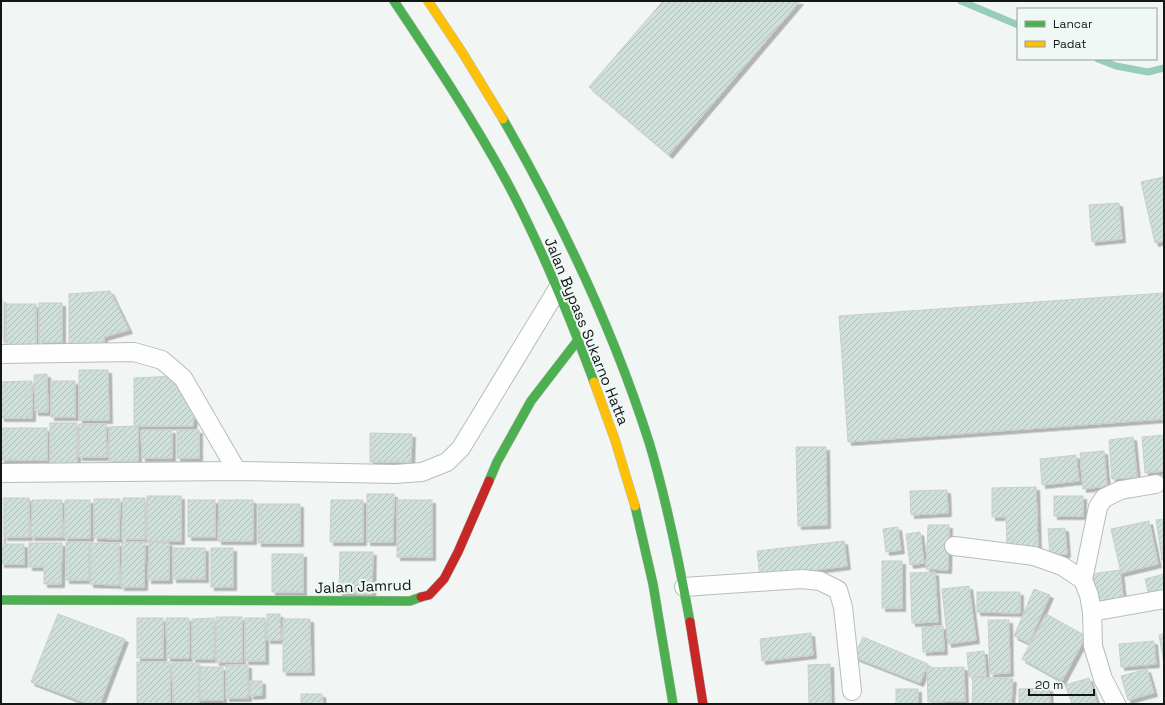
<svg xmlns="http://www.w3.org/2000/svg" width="1165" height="705" viewBox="0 0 1165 705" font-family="'Space Grotesk',sans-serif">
<defs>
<pattern id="building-hatch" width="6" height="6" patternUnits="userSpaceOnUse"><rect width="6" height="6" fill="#cfe0da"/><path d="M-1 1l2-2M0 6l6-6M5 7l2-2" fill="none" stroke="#b1bfba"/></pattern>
<filter id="shadow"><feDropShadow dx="3.5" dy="3.5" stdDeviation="0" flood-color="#0004"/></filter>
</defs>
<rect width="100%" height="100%" fill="#f1f6f4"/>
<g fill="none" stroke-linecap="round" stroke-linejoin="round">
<g stroke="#98cdbc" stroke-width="7">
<polyline points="961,1 1018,25"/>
<polyline points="1098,59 1116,66 1148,72 1164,68"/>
</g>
</g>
<g fill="url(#building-hatch)" stroke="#cacdcc" filter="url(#shadow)">
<polygon points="663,1 800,1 669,155 589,87"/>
<polygon points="1163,177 1164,183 1164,241 1155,243 1141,182"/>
<polygon points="1119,203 1122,239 1092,242 1089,205"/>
<polygon points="110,291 129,330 104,337 104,348 69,348 69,294"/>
<polygon points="1164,293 1164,419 848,442 839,316"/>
<rect x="1" y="299" width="1" height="40"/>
<rect x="39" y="303" width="23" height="39"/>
<rect x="6" y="304" width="30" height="43"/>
<polygon points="79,370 108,370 109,420 79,420"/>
<polygon points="47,374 48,412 35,412 34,375"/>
<polygon points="174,376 195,408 193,426 134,426 134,378"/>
<polygon points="32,381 32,418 1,418 1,382"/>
<rect x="51" y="381" width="24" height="36"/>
<rect x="50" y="423" width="27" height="41"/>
<polygon points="79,424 106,424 107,457 79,457"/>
<polygon points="138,426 138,461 109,461 109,427"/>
<rect x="1" y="428" width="46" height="32"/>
<polygon points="141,430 172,430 172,458 142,458"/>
<rect x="177" y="430" width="22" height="28"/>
<polygon points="370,433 412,434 411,462 370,462"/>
<polygon points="1164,435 1164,471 1145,473 1142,437"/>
<polygon points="1133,437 1137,477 1112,479 1109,440"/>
<polygon points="796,447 826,447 827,525 798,526"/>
<polygon points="1104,451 1107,486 1083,489 1080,453"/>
<polygon points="1076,455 1079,481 1042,485 1040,459"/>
<polygon points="1036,487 1038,547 1007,548 1006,517 992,517 992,488"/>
<polygon points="947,490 948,513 911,515 910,491"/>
<polygon points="367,494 394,494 393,542 367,542"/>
<rect x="147" y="496" width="34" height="45"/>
<rect x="1054" y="496" width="29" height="20"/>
<rect x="1" y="498" width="1" height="44"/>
<rect x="4" y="498" width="25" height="39"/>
<polygon points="123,498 145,498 145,539 122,539"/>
<polygon points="94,499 120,499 119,539 94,538"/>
<polygon points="32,500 62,500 62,537 31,537"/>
<polygon points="65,500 90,500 90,538 64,538"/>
<rect x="188" y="500" width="27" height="37"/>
<polygon points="219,500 253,500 253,541 218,541"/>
<polygon points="331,500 363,500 363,542 330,542"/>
<rect x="397" y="500" width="35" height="57"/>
<rect x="258" y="504" width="42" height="39"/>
<polygon points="1164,519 1164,560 1162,560 1156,520"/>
<polygon points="1149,521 1158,564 1121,573 1111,529"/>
<polygon points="928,525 949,525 948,570 926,569"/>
<polygon points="898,527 901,550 886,552 883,529"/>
<polygon points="1065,528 1067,554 1050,555 1048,529"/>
<polygon points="920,532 924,563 910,565 906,534"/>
<polygon points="844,541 847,566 760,577 757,551"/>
<rect x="66" y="542" width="23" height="38"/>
<polygon points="122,542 145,542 144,587 121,587"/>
<polygon points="149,542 169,543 169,580 148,580"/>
<polygon points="29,543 62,543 61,584 44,584 44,567 29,567"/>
<polygon points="90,543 119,543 119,585 90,584"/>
<rect x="1" y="544" width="23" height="20"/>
<rect x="173" y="548" width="32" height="31"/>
<rect x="211" y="548" width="22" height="39"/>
<polygon points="340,552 373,552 372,594 339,593"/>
<rect x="272" y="554" width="31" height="38"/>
<rect x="882" y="561" width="20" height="47"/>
<polygon points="1120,570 1124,605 1095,609 1091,574"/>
<polygon points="935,572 938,622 912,623 910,573"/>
<polygon points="1164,574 1164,592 1149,596 1145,579"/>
<polygon points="969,586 976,640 948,644 942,589"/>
<polygon points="1034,589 1050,595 1029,643 1014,636"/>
<polygon points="977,592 1020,592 1020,613 977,612"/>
<polygon points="58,614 125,639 100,704 88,704 31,682"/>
<polygon points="267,614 280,614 281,640 267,640"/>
<polygon points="1046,614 1086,636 1062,681 1022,659"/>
<rect x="216" y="617" width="26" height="45"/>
<rect x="137" y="618" width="26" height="40"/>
<polygon points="166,618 189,618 189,658 167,658"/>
<polygon points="214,618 214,659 192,659 192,619"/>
<rect x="245" y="618" width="20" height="43"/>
<polygon points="283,619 310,619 311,672 283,672"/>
<polygon points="988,620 1009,620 1010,673 990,674"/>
<polygon points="943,626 944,651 923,652 922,627"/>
<polygon points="811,633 813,655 762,661 760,639"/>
<polygon points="1164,634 1164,663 1159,635"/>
<polygon points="863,637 928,664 920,683 854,657"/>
<polygon points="1154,641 1156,664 1121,667 1119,644"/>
<polygon points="984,651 986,676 969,677 967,653"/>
<rect x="137" y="662" width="33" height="42"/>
<polygon points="172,663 199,663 199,704 173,704"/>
<polygon points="830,664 831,704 809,704 808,665"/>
<rect x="226" y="665" width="22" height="33"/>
<rect x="200" y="667" width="23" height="33"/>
<polygon points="964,667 965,701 928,702 927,668"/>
<polygon points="1147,669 1154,693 1128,700 1121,676"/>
<polygon points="973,677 1013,679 1011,704 972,704"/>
<polygon points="1089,678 1097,704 1072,704 1065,685"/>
<polygon points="250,681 262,681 262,695 250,696"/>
<polygon points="1049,688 1050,704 1019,704 1019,689"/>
<rect x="896" y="689" width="22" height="15"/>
<polygon points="301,694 322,694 323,704 301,704"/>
</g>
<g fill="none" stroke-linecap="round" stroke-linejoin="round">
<defs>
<g id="street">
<polyline points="1,354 134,352 162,360 183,378 237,471"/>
<polyline points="1,473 237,471 395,474 422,472 447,462 461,448 557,290"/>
<polyline points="954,546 1034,556 1062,566 1083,580 1089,595 1092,612 1093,646 1103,679 1116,704"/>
<polyline points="1083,580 1098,507 1104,498 1121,490 1156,484"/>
<polyline points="684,587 802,579 820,581 838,590 843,607 852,691"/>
<polyline points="1092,612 1164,599"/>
</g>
<g id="fast">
<path d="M394 1C434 61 474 121 508 184 542 248 569 315 594 382"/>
<path d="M503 119C562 222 613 329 649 442 667 501 679 562 690 622"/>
<polyline points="489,481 497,462 531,401 578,340"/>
<polyline points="635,506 653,584 673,704"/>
<polyline points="1,600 410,601 421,597"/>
</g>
<g id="slow">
<polyline points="428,1 462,52 503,119"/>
<polyline points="594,382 615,440 635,506"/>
</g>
<g id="jam">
<polyline points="421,597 429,595 444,579 458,552 489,481"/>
<polyline points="690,622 703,704"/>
</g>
</defs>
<use href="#street" stroke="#b8bcba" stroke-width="20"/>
<use href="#fast" stroke="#b8bcba" stroke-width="10"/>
<use href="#slow" stroke="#b8bcba" stroke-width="10"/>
<use href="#jam" stroke="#b8bcba" stroke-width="10"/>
<use href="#street" stroke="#fdfefd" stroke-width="18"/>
<use href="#fast" stroke="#4caf50" stroke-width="9"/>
<use href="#slow" stroke="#ffc107" stroke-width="9"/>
<use href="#jam" stroke="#c62828" stroke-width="9"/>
</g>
<g text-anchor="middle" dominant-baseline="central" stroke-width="4" stroke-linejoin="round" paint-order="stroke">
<g font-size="15" fill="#131615" stroke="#eff8f5">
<text transform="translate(587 331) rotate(68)">Jalan Bypass Sukarno Hatta</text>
<text transform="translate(363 586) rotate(-2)">Jalan Jamrud</text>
</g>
</g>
<rect width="1165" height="705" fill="none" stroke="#131615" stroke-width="4"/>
<rect x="1017" y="8" width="140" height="52" fill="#eff8f5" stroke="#979e9b"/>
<rect x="1025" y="21" width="20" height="6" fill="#4caf50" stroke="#979e9b"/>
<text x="1053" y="28" font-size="12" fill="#131615">Lancar</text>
<rect x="1025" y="41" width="20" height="6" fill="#ffc107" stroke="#979e9b"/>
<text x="1053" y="48" font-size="12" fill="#131615">Padat</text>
<path d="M1029 689v6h65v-6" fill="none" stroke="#131615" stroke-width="2"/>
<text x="1035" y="689" font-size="12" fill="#131615" stroke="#eff8f5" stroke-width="3" paint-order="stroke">20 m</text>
</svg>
